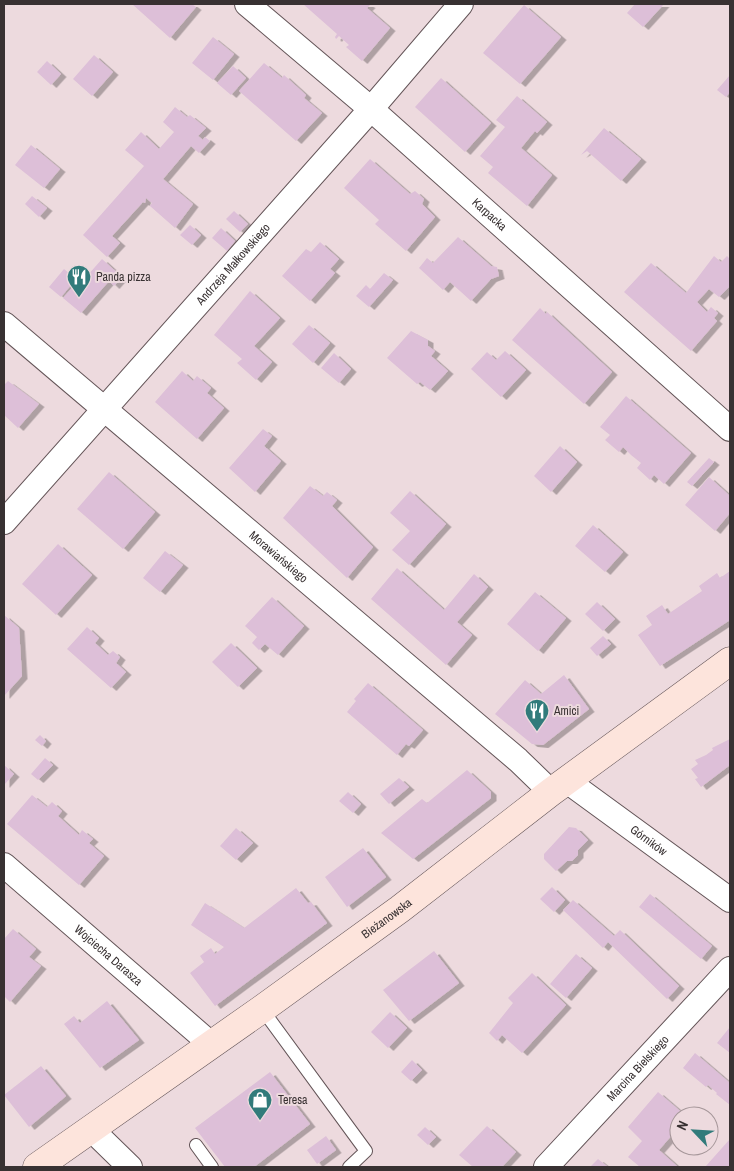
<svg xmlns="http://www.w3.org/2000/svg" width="734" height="1171" viewBox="0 0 734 1171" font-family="'Archivo Narrow',sans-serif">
<defs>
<filter id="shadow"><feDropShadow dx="5.5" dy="3" stdDeviation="0" flood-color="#0004"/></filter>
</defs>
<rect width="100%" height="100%" fill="#eddade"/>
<g fill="#ddbfd8" filter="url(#shadow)">
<polygon points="132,4 192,4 196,7 170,38"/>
<polygon points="303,4 368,4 370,5 367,8 390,28 362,61 346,47 349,45 339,36 336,39 335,37 337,34"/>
<polygon points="635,4 664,4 643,27 627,13"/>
<polygon points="524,5 561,37 520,84 483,53"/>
<polygon points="213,37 234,54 213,80 192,63"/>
<polygon points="94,55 113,72 92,96 73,79"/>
<polygon points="47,61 61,74 51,85 37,72"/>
<polygon points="264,63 282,78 284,75 306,95 304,98 322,113 296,141 239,91"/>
<polygon points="233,66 246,78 231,95 217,83"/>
<polygon points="730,75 730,92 726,97 717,90"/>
<polygon points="441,78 491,123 465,152 415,107"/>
<polygon points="517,96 547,122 537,133 535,131 521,148 552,175 527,206 488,173 493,167 480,156 505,127 496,120"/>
<polygon points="175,107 187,117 190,115 206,128 198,136 203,140 205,137 210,141 199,153 191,146 163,179 193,204 175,228 150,206 152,203 146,198 145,203 143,202 112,236 120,243 107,257 83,235 144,166 125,150 141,132 159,149 174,132 163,122"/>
<polygon points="604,128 641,159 621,181 587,151 581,155"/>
<polygon points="31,145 60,169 44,188 15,165"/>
<polygon points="370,159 410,194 415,191 424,199 422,204 435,217 406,251 375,224 379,220 344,188"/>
<polygon points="32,196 47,208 39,217 25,204"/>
<polygon points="234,211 248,224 240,232 226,219"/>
<polygon points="190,225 201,235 192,245 180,235"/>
<polygon points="221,228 235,241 227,251 212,238"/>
<polygon points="458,237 491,266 497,267 499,276 491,279 471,301 450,282 443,290 419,268 427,258 433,263"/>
<polygon points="320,242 339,259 330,269 335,273 310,301 282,276 306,249 311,252"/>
<polygon points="714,256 721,262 727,256 730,259 730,286 719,297 709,289 697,302 707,312 711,307 718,313 714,318 717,321 691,351 624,292 651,263 686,293"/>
<polygon points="102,259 122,277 114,286 109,281 81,313 63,298 77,282 80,284"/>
<polygon points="64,269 76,279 61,297 49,287"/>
<polygon points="384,273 393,280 369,307 356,296 366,285 370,289"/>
<polygon points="250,291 280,318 254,346 272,362 256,380 237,363 242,359 214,335"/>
<polygon points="540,308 546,314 547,312 612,372 584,404 512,340"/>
<polygon points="309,325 330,343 313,363 292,344"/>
<polygon points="411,331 428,340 428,346 435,351 431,356 448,371 430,390 420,382 417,384 387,358"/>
<polygon points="505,351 526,370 501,397 471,369 487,352 496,360"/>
<polygon points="334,353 351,369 339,383 321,368"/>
<polygon points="182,371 193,381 197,376 211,388 207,393 224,408 197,439 155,402"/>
<polygon points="8,381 39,404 18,428 4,415 4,385"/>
<polygon points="626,396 691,453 664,484 654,475 650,480 637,468 641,463 631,455 623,447 619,452 605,440 610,435 600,427"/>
<polygon points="263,429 272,436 264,446 281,461 255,492 229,468"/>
<polygon points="560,446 577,462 551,492 534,476"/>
<polygon points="709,458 714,462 692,486 687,482"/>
<polygon points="109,472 155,512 123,549 77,509"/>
<polygon points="709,477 730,496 730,513 715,531 685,505"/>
<polygon points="310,486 323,496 327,492 337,500 332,506 373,547 347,578 283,518"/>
<polygon points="410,491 446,524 409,565 392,550 410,531 390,513"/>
<polygon points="593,525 623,552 605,572 575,546"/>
<polygon points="58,544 92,575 56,615 22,584"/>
<polygon points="165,551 183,565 160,592 143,578"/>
<polygon points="397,568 444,610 474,574 488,587 457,622 472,635 446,665 371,599"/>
<polygon points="730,571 730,620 660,666 638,635 652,625 646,616 662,605 668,614 702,591 699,586 717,573 720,578"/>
<polygon points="535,592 566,618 538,651 507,624"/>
<polygon points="272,597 304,626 278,655 265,644 259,650 252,643 257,637 245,626"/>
<polygon points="597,602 615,619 603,631 585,614"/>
<polygon points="4,615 19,628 22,676 4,696"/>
<polygon points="87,627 99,638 95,643 108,655 113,651 120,657 116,663 126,672 111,688 67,649"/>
<polygon points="603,636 611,644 597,656 590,648"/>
<polygon points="231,643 257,668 238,687 212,662"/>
<polygon points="564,675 589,709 543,745 532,744 495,714 525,680 541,694"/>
<polygon points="368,683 423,730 409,746 406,744 397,755 347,712 356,701 354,699"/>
<polygon points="40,735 46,741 42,746 35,740"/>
<polygon points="730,739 730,765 701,787 695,779 698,778 691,769 698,764 695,760 706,755 713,750 712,748"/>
<polygon points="45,758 53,765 38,780 31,774"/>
<polygon points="4,765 14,774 4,785"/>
<polygon points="467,770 491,792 491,798 413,859 381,833 422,799 427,803"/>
<polygon points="399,778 409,787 389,804 380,794"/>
<polygon points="348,792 361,804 353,813 339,801"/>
<polygon points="32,795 47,807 52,802 62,811 58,816 79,835 82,830 93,839 89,843 104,856 79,885 7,824"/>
<polygon points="569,827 576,828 588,840 578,850 578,855 572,861 567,861 556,871 544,859 544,854"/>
<polygon points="236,828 253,843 236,860 220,846"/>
<polygon points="363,848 386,877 347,907 325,877"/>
<polygon points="552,887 565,900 554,912 540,899"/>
<polygon points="296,888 308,903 311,902 327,923 215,1006 190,973 204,962 200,956 211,948 215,954 224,947 191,925 205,903 244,928"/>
<polygon points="650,894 712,946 701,959 639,907"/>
<polygon points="573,900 614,936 620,930 679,986 667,999 608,942 603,948 563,910"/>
<polygon points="13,929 36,949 29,957 41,966 10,1002 4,996 4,939"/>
<polygon points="434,951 459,983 409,1021 383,990"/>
<polygon points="576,954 592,968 566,998 550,984"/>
<polygon points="532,973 566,1005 522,1053 502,1035 497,1041 489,1033 513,1003 508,998"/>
<polygon points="107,1001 139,1040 100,1068 64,1024 74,1016 80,1023"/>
<polygon points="390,1012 407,1028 388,1048 371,1032"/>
<polygon points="730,1027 730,1053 717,1043"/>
<polygon points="695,1053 730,1083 730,1105 716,1094 717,1093 708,1085 706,1087 683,1068"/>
<polygon points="412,1060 422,1070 411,1081 401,1072"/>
<polygon points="41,1066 66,1096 29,1127 4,1095"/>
<polygon points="270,1072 310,1124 254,1167 225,1167 195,1128"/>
<polygon points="658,1092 686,1116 679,1116 679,1127 659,1150 678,1167 640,1167 628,1157 642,1141 628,1127"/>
<polygon points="487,1126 516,1152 502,1167 473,1167 459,1155"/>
<polygon points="425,1127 436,1137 428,1145 417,1135"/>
<polygon points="326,1136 336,1150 317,1164 307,1150"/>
<polygon points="730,1139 730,1167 705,1167"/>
<polygon points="598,1159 608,1167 590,1167"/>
</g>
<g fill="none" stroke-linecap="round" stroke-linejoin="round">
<defs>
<g id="lane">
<polyline points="262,1009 366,1151 349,1167"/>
<polyline points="196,1145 212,1167"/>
</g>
<g id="street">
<path id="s1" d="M247 4 371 109 730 429"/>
<path id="s2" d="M4 324 518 760 551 792"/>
<path id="s3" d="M4 522 371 109 461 4"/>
<path id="s4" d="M567 781 730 900"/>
<path id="s5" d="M4 865 212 1045"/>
<polyline points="91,1129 130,1167"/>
<path id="s6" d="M546 1167 730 969"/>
</g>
<g id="secondary">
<path id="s7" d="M37 1167 262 1009 400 909 551 792 730 661"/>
</g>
</defs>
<use href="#lane" stroke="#635457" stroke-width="14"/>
<use href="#street" stroke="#635457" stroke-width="26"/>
<use href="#secondary" stroke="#635457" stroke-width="29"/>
<use href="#lane" stroke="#fff" stroke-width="12"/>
<use href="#street" stroke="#fff" stroke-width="24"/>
<use href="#secondary" stroke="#fde4dc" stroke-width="28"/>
</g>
<defs>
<symbol id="restaurant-pin" viewBox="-11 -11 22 30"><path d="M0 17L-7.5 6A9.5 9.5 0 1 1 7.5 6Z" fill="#317b7b" stroke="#eddade"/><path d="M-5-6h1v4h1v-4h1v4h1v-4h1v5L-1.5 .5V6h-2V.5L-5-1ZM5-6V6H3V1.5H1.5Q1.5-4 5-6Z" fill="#fff"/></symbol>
<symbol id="shop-pin" viewBox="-11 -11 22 30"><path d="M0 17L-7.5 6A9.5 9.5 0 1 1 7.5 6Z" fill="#317b7b" stroke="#eddade"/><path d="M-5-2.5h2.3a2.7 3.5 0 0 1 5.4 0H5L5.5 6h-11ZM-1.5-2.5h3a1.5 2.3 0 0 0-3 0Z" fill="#fff"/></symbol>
</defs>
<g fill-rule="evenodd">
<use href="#restaurant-pin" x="65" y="263" width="28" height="38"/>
<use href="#restaurant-pin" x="523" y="697" width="28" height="38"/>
<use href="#shop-pin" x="246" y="1086" width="28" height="38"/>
</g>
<g text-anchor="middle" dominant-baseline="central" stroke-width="4" stroke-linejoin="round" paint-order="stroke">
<g font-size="12" fill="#383132" stroke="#eddade">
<text stroke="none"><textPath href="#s1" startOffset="321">Karpacka</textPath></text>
<text stroke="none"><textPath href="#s3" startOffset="345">Andrzeja Małkowskiego</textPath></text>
<text stroke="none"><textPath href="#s2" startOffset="360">Morawiańskiego</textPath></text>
<text stroke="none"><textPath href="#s4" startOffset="101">Górników</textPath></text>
<text stroke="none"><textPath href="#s7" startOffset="429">Bieżanowska</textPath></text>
<text stroke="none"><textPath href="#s5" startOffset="138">Wojciecha Darasza</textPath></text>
<text stroke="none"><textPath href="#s6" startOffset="135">Marcina Bielskiego</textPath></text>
</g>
<g font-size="12" fill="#383132" stroke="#eddade" text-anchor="start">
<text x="96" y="277">Panda pizza</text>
<text x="554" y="711">Amici</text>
<text x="278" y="1100">Teresa</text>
</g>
</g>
<rect width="734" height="1171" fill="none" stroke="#383132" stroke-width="10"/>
<g transform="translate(694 1131) rotate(295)"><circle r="24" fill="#eddade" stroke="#a59699"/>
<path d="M0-4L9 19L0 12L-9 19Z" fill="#317b7b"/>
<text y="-8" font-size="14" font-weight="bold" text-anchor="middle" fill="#383132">N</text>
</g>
</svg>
